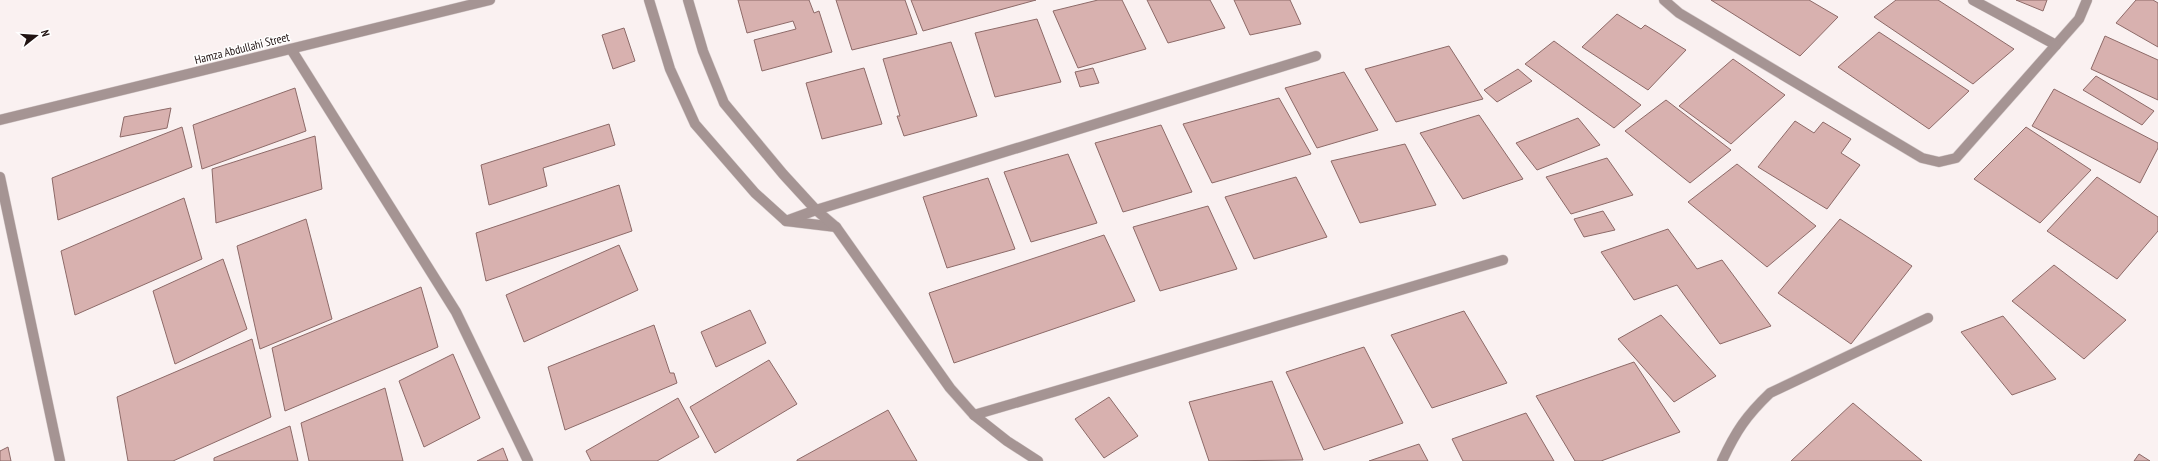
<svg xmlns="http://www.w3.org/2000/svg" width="2158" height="461" viewBox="0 0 2158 461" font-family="'PT Sans Narrow',sans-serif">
<rect width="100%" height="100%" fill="#faf1f1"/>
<g fill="#d8b1af" stroke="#8d6a68">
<polygon points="738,0 809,0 814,13 819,11 832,52 762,71 754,40 796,29 793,21 747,33"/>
<polygon points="836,0 905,0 917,34 852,50"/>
<polygon points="911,0 1036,0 923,31"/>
<polygon points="1098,0 1122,0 1146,49 1078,68 1053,11"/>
<polygon points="1147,0 1210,0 1225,28 1168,43"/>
<polygon points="1234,0 1290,0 1301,24 1250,35"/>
<polygon points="1711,0 1809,0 1838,17 1800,56"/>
<polygon points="1896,0 1938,0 2014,49 1973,84 1874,17"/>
<polygon points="2016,0 2047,0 2043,11"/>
<polygon points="2136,0 2153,0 2158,3 2158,47 2116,23"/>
<polygon points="1617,14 1641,29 1645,25 1686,50 1648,90 1582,47"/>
<polygon points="1037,19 1061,82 995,97 975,33"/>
<polygon points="624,28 635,61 613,69 602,35"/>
<polygon points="1879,32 1969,91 1929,129 1838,67"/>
<polygon points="2105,36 2158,60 2158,100 2091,69"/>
<polygon points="1554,41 1641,105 1614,128 1525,64"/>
<polygon points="951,42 977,116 904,136 897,116 900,116 883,59"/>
<polygon points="1449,46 1483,99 1396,122 1365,69"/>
<polygon points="1733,59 1785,95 1731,144 1679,106"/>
<polygon points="864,68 882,124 822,139 806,83"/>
<polygon points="1093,68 1099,83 1080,87 1075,72"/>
<polygon points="1518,69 1532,81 1497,102 1484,90"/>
<polygon points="1344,72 1378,130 1317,148 1285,88"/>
<polygon points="2096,76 2154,111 2142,125 2083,90"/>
<polygon points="295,88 306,131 202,169 193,125"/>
<polygon points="2054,89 2158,143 2158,148 2140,183 2032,126"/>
<polygon points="1279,98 1311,154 1212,183 1183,124"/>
<polygon points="1666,100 1731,150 1690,183 1625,131"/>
<polygon points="171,108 167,128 120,137 124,117"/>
<polygon points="1479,115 1523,179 1463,199 1420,133"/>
<polygon points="1578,118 1600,145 1537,170 1516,143"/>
<polygon points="1795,121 1814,133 1823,122 1851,139 1841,153 1860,165 1827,209 1758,167"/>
<polygon points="609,124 615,145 543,168 547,186 489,205 481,165"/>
<polygon points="1161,125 1192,192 1123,212 1095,143"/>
<polygon points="182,127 192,167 58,220 52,178"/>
<polygon points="2026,127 2091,170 2040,223 1974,179"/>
<polygon points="315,136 322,189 216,223 212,169"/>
<polygon points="1405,144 1436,205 1360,223 1331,161"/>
<polygon points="1068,154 1097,223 1031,242 1004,172"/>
<polygon points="1607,158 1633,195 1571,214 1546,177"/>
<polygon points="1737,164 1816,226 1767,267 1688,202"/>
<polygon points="1296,177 1327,237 1254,259 1225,197"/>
<polygon points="2097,177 2158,217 2158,231 2117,279 2047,231"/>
<polygon points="988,178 1015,249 947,268 923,197"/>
<polygon points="619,185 632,231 486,281 476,233"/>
<polygon points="184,198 202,259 75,315 61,251"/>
<polygon points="1208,206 1237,269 1160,291 1133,227"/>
<polygon points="1603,211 1615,230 1584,237 1574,219"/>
<polygon points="306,219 332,319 260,349 237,246"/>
<polygon points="1840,219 1912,266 1851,344 1778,293"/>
<polygon points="1668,229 1697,269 1722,260 1771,326 1720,344 1677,285 1634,300 1601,252"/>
<polygon points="1104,235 1135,301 954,363 929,293"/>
<polygon points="619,245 638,290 524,342 506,295"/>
<polygon points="223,259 247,329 175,364 153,291"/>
<polygon points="2054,265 2126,320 2084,359 2012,301"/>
<polygon points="421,287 438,347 285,411 272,348"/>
<polygon points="750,310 766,343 716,367 701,332"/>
<polygon points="1464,311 1507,383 1432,408 1391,335"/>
<polygon points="1661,315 1716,376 1674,402 1618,339"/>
<polygon points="2003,316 2056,379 2012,395 1961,332"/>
<polygon points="654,325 670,373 674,373 677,383 565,430 548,367"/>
<polygon points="252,339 271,417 173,461 128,461 117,397"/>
<polygon points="1364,347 1403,423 1324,450 1286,372"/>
<polygon points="453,354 480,418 424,447 399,381"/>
<polygon points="769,360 797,404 715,453 690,407"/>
<polygon points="1634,362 1680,432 1601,461 1575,461 1536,396"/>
<polygon points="1272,381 1303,460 1209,461 1189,402"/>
<polygon points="385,388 403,461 309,461 301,423"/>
<polygon points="1109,397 1138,436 1104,458 1075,419"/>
<polygon points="678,398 699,437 657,461 591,461 586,451"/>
<polygon points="1853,403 1922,461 1791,461"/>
<polygon points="888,410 917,461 797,461 797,460"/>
<polygon points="1526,413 1554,461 1463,461 1452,439"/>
<polygon points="290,426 298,461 214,461 214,458"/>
<polygon points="1419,444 1428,461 1369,461"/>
<polygon points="8,447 11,461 0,461 0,451"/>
<polygon points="503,448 508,461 477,461"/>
<polygon points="2139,454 2150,461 2134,461"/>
</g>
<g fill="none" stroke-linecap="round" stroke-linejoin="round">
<defs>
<g id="minor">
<polyline points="649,0 670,69 695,124 755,193 786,221 836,227"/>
<polyline points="688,0 703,51 724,103 783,174 816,210 836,227 950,388 974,415 1007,441 1038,461"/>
<polyline points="1664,0 1679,13 1922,158 1939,162 1956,158 2079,19 2087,0"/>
<polyline points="1973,0 2056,45"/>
<polyline points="291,49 456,312 528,461"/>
<polyline points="0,177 60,461"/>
<polyline points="786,221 816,210 1316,56"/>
<polyline points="974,415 1503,260"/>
<path d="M1722 461C1736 431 1746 416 1770 393L1928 318"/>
</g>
<polyline id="tertiary" points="0,120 490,0"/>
</defs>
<use href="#minor" stroke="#d7cdcd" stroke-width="11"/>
<use href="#tertiary" stroke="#d7cdcd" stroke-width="11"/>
<use href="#minor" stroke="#a59493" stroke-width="10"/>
<use href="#tertiary" stroke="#a59493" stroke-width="10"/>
</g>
<g text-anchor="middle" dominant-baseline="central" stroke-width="3" stroke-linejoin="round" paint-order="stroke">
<g font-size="12" fill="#211312" stroke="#fff">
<text transform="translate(242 48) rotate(-14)">Hamza Abdullahi Street</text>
</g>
</g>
<g transform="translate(36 36) rotate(73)" stroke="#ffffff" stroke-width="3" paint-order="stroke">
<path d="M0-3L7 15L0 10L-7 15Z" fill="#211312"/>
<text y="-6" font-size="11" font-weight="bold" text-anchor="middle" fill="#211312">N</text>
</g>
</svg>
